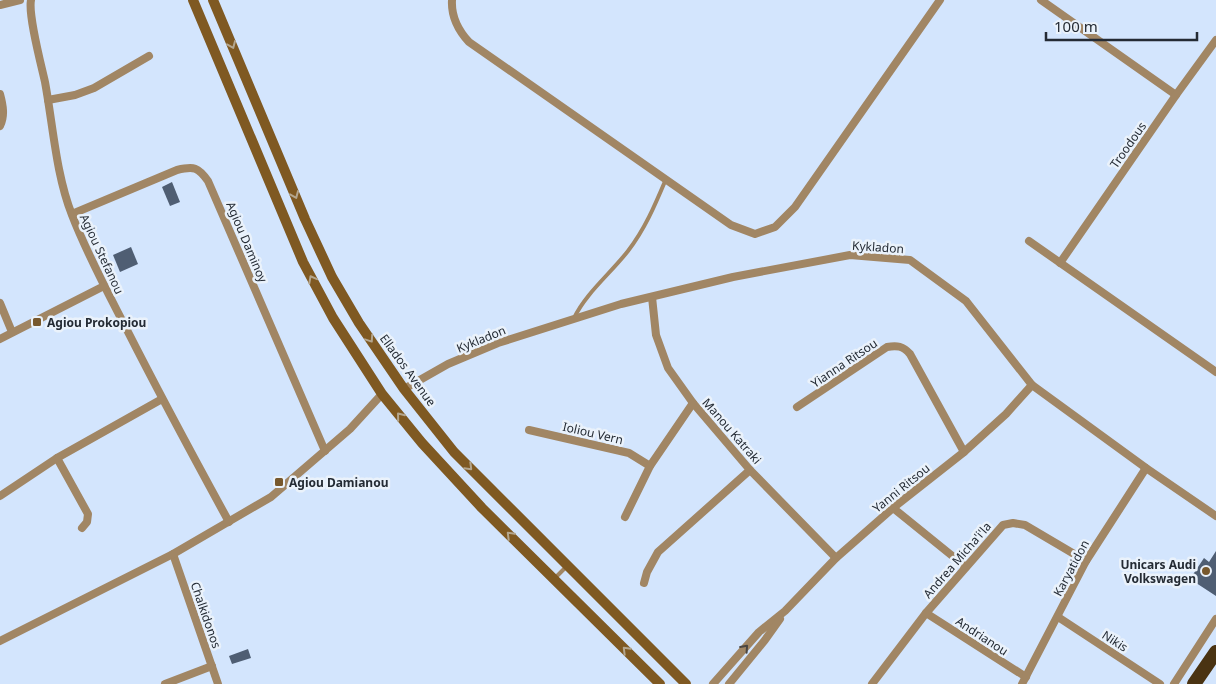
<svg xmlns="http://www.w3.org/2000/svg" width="1216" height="684" viewBox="0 0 1216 684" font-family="'Noto Sans',sans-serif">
<rect width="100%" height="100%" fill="#d3e5fd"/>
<g fill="#4f5e73">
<polygon points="172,182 180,202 170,206 162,187"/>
<polygon points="131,247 138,264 120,272 113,255"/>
<polygon points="1216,551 1216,596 1190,579 1204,558 1209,562"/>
<polygon points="248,649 251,658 232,664 229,656"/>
</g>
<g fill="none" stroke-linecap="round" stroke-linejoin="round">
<g stroke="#a18664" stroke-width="4">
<path d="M574 318C586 293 610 274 628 251 645 229 655 205 666 179"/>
<polyline points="555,578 567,566"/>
</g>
<g stroke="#a18664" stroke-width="8">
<path d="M31 0C28 15 41 64 45 82 53 125 56 175 72 215 87 254 107 291 126 328 159 393 194 458 229 522"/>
<path d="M452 0C451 17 458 30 469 42L731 225 755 234 775 227 795 207 940 0"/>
<polyline points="1041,0 1176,95"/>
<polyline points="0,5 20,0"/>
<path d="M0 94C3 105 5 116 0 126"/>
<polyline points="48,100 75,95 94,88 149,56"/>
<path d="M72 214 177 170C194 166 198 167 208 181L325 451"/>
<polyline points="1029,241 1216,372"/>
<polyline points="1060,263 1176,95 1216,40"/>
<polyline points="652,297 656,335 668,368 693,403 750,470 836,558"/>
<polyline points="0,303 12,332"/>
<polyline points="0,339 104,286"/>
<polyline points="404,389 448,364 498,343 621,304 733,277 850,255 910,260 966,301 1032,385 1146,468 1216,516"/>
<path d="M797 407 887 347C897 345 903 346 910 354L964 452"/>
<polyline points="529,430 629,453 650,466"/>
<polyline points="57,458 88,514 87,522 82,528"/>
<polyline points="0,496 57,458 162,399"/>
<polyline points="893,508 966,567"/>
<polyline points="625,517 650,466 693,403"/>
<polyline points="173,554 218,684"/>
<polyline points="644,583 647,572 658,552 750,470"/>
<polyline points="926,613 1026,677"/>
<polyline points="1058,617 1160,684"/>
<polyline points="0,641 173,554 271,497 350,429 382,394"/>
<polyline points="165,684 212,666"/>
<polyline points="713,684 759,632 785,611 836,558 893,508 964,452 1006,414 1032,385"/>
<polyline points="729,684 765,640 780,619"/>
<polyline points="872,684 926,613 1003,525 1013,523 1025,525 1086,561"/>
<polyline points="1022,684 1086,561 1146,468"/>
<polyline points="1174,684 1216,619"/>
</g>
<g stroke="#7f5922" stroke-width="10">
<polyline points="193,0 303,262 333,318 382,394 422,443 482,508 660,684"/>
<polyline points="213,0 305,219 332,277 359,323 404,389 454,452 686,684"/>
</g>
<polyline stroke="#4a3312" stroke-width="14" points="1194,684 1216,652"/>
</g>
<defs><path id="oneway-chevron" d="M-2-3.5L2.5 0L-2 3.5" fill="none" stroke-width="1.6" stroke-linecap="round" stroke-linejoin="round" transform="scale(1.25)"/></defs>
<g stroke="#b4a68e">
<use href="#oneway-chevron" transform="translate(232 45) rotate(67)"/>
<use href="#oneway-chevron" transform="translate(295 195) rotate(67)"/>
<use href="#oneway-chevron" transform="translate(312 279) rotate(-118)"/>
<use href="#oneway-chevron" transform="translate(370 339) rotate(56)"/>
<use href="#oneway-chevron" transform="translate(400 416) rotate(-129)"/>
<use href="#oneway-chevron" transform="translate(469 467) rotate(45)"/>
<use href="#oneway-chevron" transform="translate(510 535) rotate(-135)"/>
<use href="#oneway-chevron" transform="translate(626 650) rotate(-135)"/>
</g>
<use stroke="#4a4642" href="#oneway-chevron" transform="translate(745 648) rotate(-48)"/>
<g fill="#77582d" stroke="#eaf2fb" stroke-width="2">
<rect x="32" y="317" width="10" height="10" rx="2.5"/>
<rect x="274" y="477" width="10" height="10" rx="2.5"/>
<circle cx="1206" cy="571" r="5"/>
</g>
<g text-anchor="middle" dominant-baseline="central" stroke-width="5" stroke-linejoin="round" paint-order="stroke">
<g font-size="12" fill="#242b34" stroke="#eaf2fb">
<text transform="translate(1128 145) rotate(-55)">Troodous</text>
<text transform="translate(247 242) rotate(67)">Agiou Daminoy</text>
<text transform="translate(878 247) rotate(4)">Kykladon</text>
<text transform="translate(102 254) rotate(65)">Agiou Stefanou</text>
<text transform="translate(481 339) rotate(-22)">Kykladon</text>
<text transform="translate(844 363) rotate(-34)">Yianna Ritsou</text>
<text transform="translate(408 370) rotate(54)">Ellados Avenue</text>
<text transform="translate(732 431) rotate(49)">Manou Katraki</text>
<text transform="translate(593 433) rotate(13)">Ioliou Vern</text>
<text transform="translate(901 488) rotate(-39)">Yanni Ritsou</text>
<text transform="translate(957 560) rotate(-49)">Andrea Micha'i'la</text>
<text transform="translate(1071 568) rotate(-62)">Karyatidon</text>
<text transform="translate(206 615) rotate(71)">Chalkidonos</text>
<text transform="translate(982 636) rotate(33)">Andrianou</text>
<text transform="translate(1115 641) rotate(33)">Nikis</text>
</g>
<g font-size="12" font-weight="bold" fill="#242b34" stroke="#eaf2fb" text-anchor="start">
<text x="47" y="322">Agiou Prokopiou</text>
<text x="289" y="482">Agiou Damianou</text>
<text x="1196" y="564" text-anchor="end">Unicars Audi<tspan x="1196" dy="14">Volkswagen</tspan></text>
</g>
</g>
<path d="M1046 32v8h151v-8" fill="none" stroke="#242b34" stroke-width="2.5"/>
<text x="1054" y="32" font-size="15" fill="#242b34" stroke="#eaf2fb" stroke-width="4" paint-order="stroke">100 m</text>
</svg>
